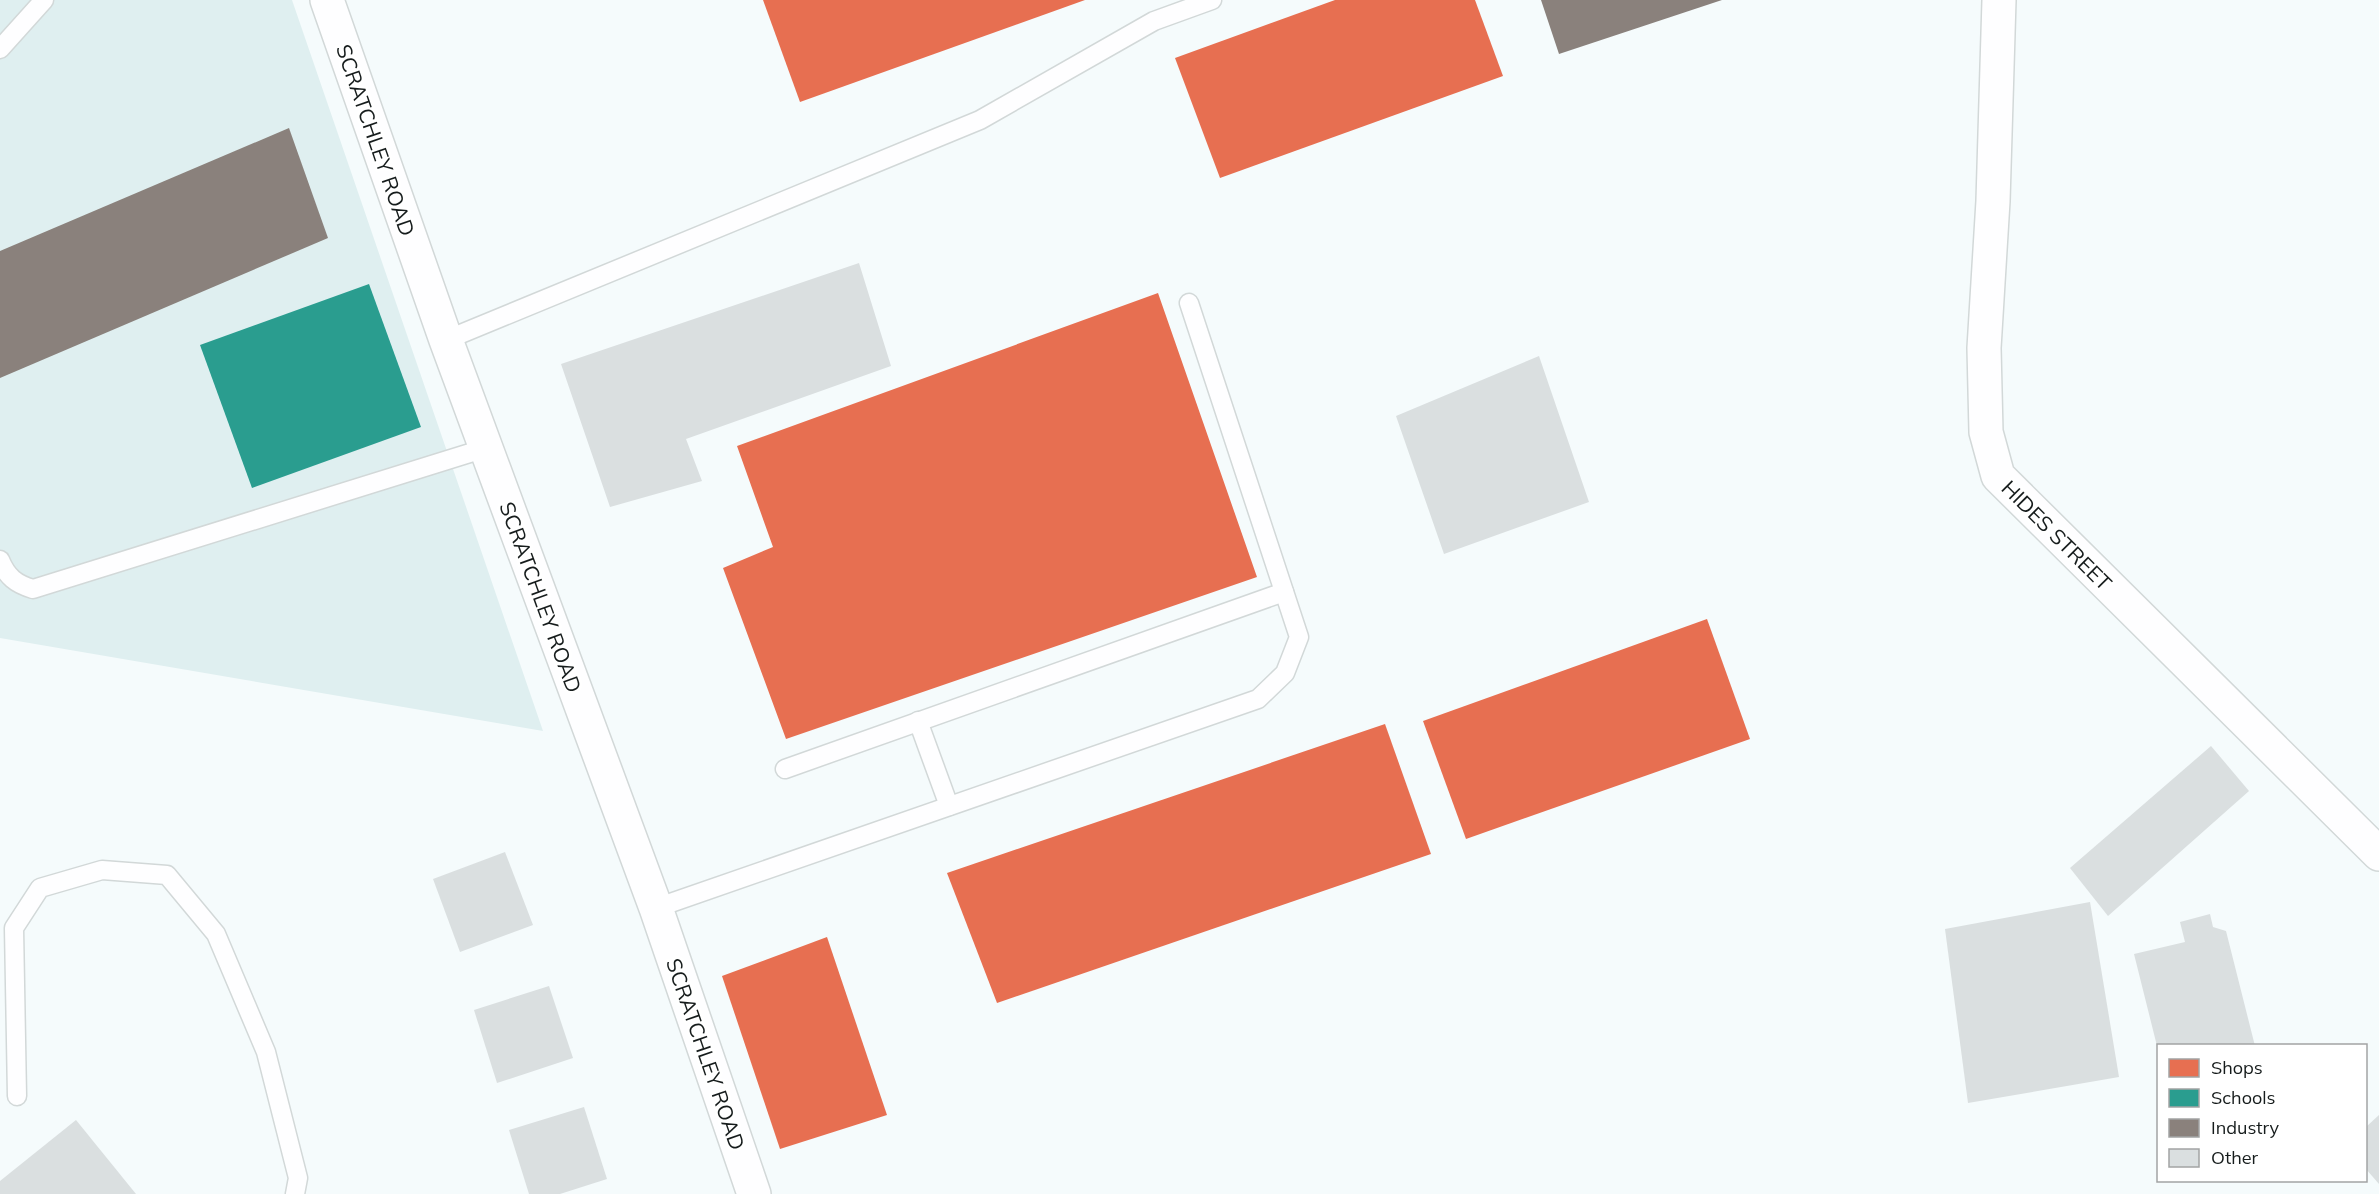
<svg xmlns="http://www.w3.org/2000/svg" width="2379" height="1194" viewBox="0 0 2379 1194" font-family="Mulish,sans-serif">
<rect width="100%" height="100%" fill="#f5fbfc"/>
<polygon fill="#dfeff0" points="0,0 292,0 543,731 0,638"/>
<g fill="#e76f51">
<polygon points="763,0 1085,0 800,102"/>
<polygon points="1335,0 1475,0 1503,76 1220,178 1175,58"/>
<polygon points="1158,293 1257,577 786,739 723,568 773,547 737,446"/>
<polygon points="1707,619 1750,739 1466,839 1423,721"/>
<polygon points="1385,724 1431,854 997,1003 947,873"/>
<polygon points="827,937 887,1115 780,1149 722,976"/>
</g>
<polygon fill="#2a9d8f" points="369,284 421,427 252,488 200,345"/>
<g fill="#8a817c">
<polygon points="1541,0 1722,0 1559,54"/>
<polygon points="289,128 328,238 0,378 0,251"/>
</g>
<g fill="#dadfe0">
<polygon points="859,263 891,366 686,439 702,481 610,507 561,364"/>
<polygon points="1539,356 1589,502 1444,554 1396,416"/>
<polygon points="2211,746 2249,791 2108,916 2070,868"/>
<polygon points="505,852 533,925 460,952 433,879"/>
<polygon points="2090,902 2119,1077 1968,1103 1945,929"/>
<polygon points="2210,914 2213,927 2226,931 2255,1046 2157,1046 2134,954 2185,942 2180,922"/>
<polygon points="549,986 573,1058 497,1083 474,1010"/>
<polygon points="584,1107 607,1179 560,1194 529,1194 509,1130"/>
<polygon points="2379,1115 2379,1184 2366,1169 2366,1127"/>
<polygon points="76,1120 136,1194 0,1194 0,1181"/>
</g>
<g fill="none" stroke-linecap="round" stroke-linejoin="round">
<defs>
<g id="service">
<polyline points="0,49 44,0"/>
<polyline points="446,340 980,120 1154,21 1212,0"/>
<path d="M0 560C7 577 16 584 33 589L486 448"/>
<polyline points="918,721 949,806"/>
<polyline points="785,769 1284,592"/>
<polyline points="656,908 1258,699 1285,673 1299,637 1189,303"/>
<polyline points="17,1096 14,928 40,888 102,870 167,875 216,934 266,1052 298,1178 295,1194"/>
</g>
<polyline id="minor" points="1999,0 1993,201 1984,348 1986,432 1998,476 2379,854"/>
<polyline id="primary" points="327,0 446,340 656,908 754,1194"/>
</defs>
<use href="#service" stroke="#d2d8d8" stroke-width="21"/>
<use href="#minor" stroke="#d2d8d8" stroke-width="36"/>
<use href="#primary" stroke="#d2d8d8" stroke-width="36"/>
<use href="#service" stroke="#fefeff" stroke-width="18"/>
<use href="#minor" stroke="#fefeff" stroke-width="33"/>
<use href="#primary" stroke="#fefeff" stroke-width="33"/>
</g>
<g text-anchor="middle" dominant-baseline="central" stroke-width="6" stroke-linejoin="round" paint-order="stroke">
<g font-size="21" fill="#161c1c" stroke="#fff">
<text transform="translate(376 140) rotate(71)">SCRATCHLEY ROAD</text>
<text transform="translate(2057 535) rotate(45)">HIDES STREET</text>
<text transform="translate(541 597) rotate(70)">SCRATCHLEY ROAD</text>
<text transform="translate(706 1054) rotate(71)">SCRATCHLEY ROAD</text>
</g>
</g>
<rect x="2157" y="1044" width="210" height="138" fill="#ffffff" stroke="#a2a4a4" stroke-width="1.5"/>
<rect x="2169" y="1059" width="30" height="18" fill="#e76f51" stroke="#a2a4a4" stroke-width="1.5"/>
<text x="2211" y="1074" font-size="18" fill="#161c1c">Shops</text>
<rect x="2169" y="1089" width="30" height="18" fill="#2a9d8f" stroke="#a2a4a4" stroke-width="1.5"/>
<text x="2211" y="1104" font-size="18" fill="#161c1c">Schools</text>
<rect x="2169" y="1119" width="30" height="18" fill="#8a817c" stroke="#a2a4a4" stroke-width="1.5"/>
<text x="2211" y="1134" font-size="18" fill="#161c1c">Industry</text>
<rect x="2169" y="1149" width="30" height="18" fill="#dadfe0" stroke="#a2a4a4" stroke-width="1.5"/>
<text x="2211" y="1164" font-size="18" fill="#161c1c">Other</text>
</svg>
